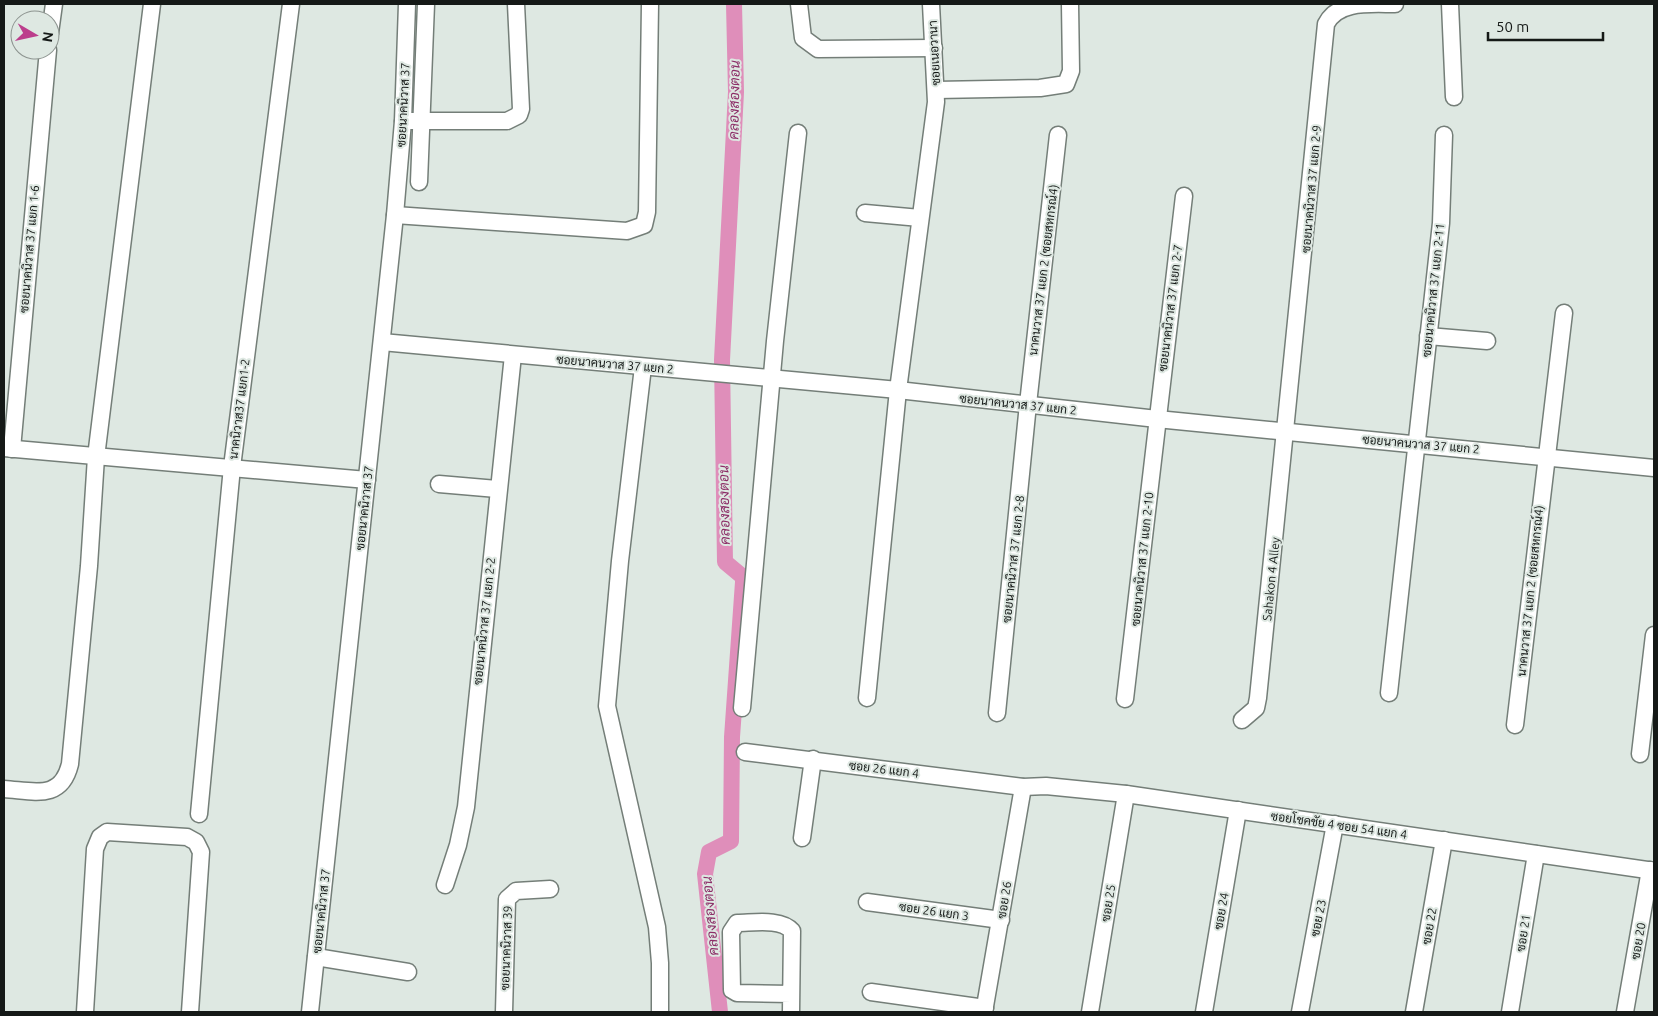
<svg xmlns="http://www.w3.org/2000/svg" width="1658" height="1016" viewBox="0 0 1658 1016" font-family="Ubuntu,Sarabun,sans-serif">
<rect width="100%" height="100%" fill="#dee8e2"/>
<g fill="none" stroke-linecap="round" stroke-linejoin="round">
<polyline stroke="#df8eba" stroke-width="16" points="720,1012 705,874 709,852 731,841 732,737 743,582 743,577 725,562 722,360 736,92 734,4"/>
<defs>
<g id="minor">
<polyline points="799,4 803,38 818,49 934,48"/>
<polyline points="1450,4 1454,97"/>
<polyline points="50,33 54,4"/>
<polyline points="936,90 1040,88 1066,84 1071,71 1070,4"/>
<polyline points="403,121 507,121 519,115 521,109 516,4"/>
<polyline points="419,182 426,4"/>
<polyline points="865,213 920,218"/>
<polyline points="395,215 627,231 644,225 647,212 650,4"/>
<polyline points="1428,336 1487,341"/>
<polyline points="382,342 898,390 1157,419 1654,468"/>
<polyline points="643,367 620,561 607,706 657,927 660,963 660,1012"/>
<polyline points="4,448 367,480"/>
<polyline points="12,449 48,50"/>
<polyline points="439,484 497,489"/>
<polyline points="1389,693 1441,223 1444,135"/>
<polyline points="867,698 898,390 936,102 931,4"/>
<polyline points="1125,699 1184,196"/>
<polyline points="742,708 775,341 798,133"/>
<polyline points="997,713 1028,404 1058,135"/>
<path d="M1242 720 1256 708 1258 698 1326 24C1338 0 1371 4 1395 4"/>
<polyline points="1515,725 1564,313"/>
<polyline points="745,752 1023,787 1046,786 1126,794 1654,871"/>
<polyline points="1640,754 1654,635"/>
<path d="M4 789C34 791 61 801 70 764L89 566 96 457 152 4"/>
<polyline points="199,814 232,467 291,4"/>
<polyline points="802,838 813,759"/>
<polyline points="445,885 458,845 466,807 513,355"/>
<polyline points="867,902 1001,920"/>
<polyline points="316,957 408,972"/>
<polyline points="871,992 985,1008"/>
<path d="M791 994 737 993 732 990 731 932 737 923C753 923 781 918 792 931L791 1012"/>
<polyline points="85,1012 95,849 100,837 107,832 187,837 196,842 201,852 190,1012"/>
<polyline points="310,1012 395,215 403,121 407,4"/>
<polyline points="504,1012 507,899 516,891 550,889"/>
<polyline points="984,1012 1023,787"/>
<polyline points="1090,1012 1126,794"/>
<polyline points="1204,1012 1238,810"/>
<polyline points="1300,1012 1335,824"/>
<polyline points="1414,1012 1444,840"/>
<polyline points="1510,1012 1536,854"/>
<polyline points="1625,1012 1650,870"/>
</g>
</defs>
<use href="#minor" stroke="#747e78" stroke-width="19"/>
<use href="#minor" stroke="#fff" stroke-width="16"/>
</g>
<g text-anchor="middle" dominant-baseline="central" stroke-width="4" stroke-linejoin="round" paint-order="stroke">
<g font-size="12" fill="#151917" stroke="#dee8e2">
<text transform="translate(934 53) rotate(-93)">ซอยเนอวานา</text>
<text transform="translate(403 105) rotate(-87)">ซอยนาคนิวาส 37</text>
<text transform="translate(1311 189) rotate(-85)">ซอยนาคนิวาส 37 แยก 2-9</text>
<text transform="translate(29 249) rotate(-85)">ซอยนาคนิวาส 37 แยก 1-6</text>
<text transform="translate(1043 270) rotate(-83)">นาคนวาส 37 แยก 2 (ซอยสหกรณ์4)</text>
<text transform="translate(1433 290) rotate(-84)">ซอยนาคนิวาส 37 แยก 2-11</text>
<text transform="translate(1170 308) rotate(-83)">ซอยนาคนิวาส 37 แยก 2-7</text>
<text transform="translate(615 364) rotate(5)">ซอยนาคนวาส 37 แยก 2</text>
<text transform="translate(1018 404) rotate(6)">ซอยนาคนวาส 37 แยก 2</text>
<text transform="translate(239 409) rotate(-83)">นาคนิวาส37 แยก1-2</text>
<text transform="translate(1421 444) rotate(5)">ซอยนาคนวาส 37 แยก 2</text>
<text transform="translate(364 508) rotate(-84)">ซอยนาคนิวาส 37</text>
<text transform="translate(1013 559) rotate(-84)">ซอยนาคนิวาส 37 แยก 2-8</text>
<text transform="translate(1142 559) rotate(-84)">ซอยนาคนิวาส 37 แยก 2-10</text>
<text transform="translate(1271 579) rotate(-84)">Sahakon 4 Alley</text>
<text transform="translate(1530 591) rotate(-84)">นาคนวาส 37 แยก 2 (ซอยสหกรณ์4)</text>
<text transform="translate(484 621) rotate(-84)">ซอยนาคนิวาส 37 แยก 2-2</text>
<text transform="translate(884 769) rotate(7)">ซอย 26 แยก 4</text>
<text transform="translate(1339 825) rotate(8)">ซอยโชคชัย 4 ซอย 54 แยก 4</text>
<text transform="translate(1004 900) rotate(-81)">ซอย 26</text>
<text transform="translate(1108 903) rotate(-81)">ซอย 25</text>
<text transform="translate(321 911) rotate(-84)">ซอยนาคนิวาส 37</text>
<text transform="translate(934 911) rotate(8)">ซอย 26 แยก 3</text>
<text transform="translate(1221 911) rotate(-80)">ซอย 24</text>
<text transform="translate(1318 918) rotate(-79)">ซอย 23</text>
<text transform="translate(1429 926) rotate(-80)">ซอย 22</text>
<text transform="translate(1523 933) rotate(-81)">ซอย 21</text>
<text transform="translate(1638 941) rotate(-80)">ซอย 20</text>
<text transform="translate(506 948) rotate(-88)">ซอยนาคนิวาส 39</text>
</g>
<g font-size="14" font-style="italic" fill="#8c2d67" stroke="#dee8e2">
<text transform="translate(734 100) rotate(-89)">คลองสองตอน</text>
<text transform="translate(724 505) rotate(-91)">คลองสองตอน</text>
<text transform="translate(710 916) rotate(-95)">คลองสองตอน</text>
</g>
</g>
<rect width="1658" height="1016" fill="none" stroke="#151917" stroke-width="10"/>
<g transform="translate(35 35) rotate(99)"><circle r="24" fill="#dee8e2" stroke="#8e9591"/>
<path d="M0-4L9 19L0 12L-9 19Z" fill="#bc3e8c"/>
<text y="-8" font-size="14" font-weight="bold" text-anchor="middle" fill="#151917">N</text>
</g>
<path d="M1488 32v8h115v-8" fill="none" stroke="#151917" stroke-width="2.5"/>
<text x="1496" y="32" font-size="15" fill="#151917" stroke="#dee8e2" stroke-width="4" paint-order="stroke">50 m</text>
</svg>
